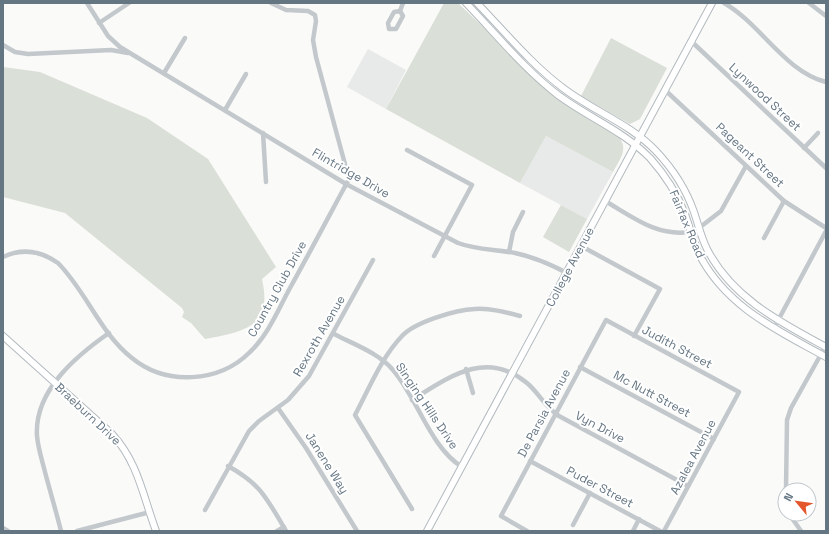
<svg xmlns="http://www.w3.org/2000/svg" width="829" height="534" viewBox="0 0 829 534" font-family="'Space Grotesk',sans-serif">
<rect width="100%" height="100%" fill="#fafaf8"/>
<g fill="#e8e9e9">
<polygon points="368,49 406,70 386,109 347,87"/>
<polygon points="546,136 613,172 587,219 520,183"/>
</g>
<g fill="#dadfd7">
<path d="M444 3H458L540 81 619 137C629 150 619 160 613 172L546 136 520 183 386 109Z"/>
<polygon points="611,38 667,68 640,119 630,124 581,96"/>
<path d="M3 67 40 72 147 118 208 159 276 267 262 279C273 328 244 331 205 339L191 323 182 317 184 312 182 308 65 213 3 197Z"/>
<polygon points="561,205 587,219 569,252 543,237"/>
</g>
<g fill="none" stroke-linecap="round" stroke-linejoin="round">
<defs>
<g id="secondary">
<path d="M466 3C496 34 524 69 558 95 589 118 622 130 650 158 665 175 677 193 685 214 690 228 693 241 699 254 726 307 777 330 826 357"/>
<path d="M477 3C505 32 531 64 563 88 593 111 629 123 656 151 672 168 686 189 694 212 698 224 701 237 707 249 732 298 780 322 826 347"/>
<path d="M3 336 112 434C138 462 143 496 156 531"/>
<polyline points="427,531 712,3"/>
</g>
</defs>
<use href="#secondary" stroke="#b3babf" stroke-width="8"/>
<g stroke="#c3c8cc" stroke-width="4.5">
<path d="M87 3 108 36 120 47 346 184 458 243C477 250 495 249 515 253 534 257 550 264 567 273"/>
<path d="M724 3C761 24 784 71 826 82"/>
<polyline points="809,3 826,16"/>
<polygon points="400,11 403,16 396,29 389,29 388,23 394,12"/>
<polyline points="400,11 403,3"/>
<polyline points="99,23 129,3"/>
<polyline points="691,41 826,168"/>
<polyline points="3,45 15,52 28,54 111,50 128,53"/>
<polyline points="164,73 185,38"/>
<polyline points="665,90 784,201 826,228"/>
<polyline points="225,110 246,74"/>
<polyline points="263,133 266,182"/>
<polyline points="804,148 818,133"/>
<polyline points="407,150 472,185 434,256"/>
<path d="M605 201C633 217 657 237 690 232"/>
<polyline points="699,228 721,211 746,166"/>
<polyline points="764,238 784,201"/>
<polyline points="581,246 660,289 634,336"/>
<polyline points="509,252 513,232 523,212"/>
<path d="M3 257C22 248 41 251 58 263 86 291 100 333 132 358 166 386 219 383 250 352 268 335 278 310 290 288 310 252 329 216 349 179L316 57 313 40 316 21 315 15 308 11 286 10 271 3"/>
<polyline points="774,328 826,231"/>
<path d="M334 334C353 344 379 353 393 370 418 399 430 447 462 467"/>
<polyline points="580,367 714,439"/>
<polyline points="466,369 473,393"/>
<path d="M412 400C449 377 486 349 527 383 539 393 545 407 559 416L688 486"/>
<polyline points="278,408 306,448 357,531"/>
<polyline points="530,461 660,531"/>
<path d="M228 466C262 485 267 499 286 531"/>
<polyline points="786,490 787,420 791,408 825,347"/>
<path d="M412 509 355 415C369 389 381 358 402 336 415 322 455 310 475 309 490 308 505 312 520 316"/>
<polyline points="205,510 249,431 259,421 288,400 309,376 373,260"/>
<polyline points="789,514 801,531"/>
<polyline points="573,525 590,493"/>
<polyline points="3,528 8,531"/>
<path d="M61 531C56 511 50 491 45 472 42 460 38 448 37 436 34 391 76 356 109 333"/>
<polyline points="77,531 150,512"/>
<polyline points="277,531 284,527"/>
<polyline points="527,531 501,516 606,320 739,392 664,531"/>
<polyline points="633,531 639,519"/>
</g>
<use href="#secondary" stroke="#fff" stroke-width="6"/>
</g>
<g text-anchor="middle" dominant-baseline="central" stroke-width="4" stroke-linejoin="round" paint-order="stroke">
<g font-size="12" fill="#657683" stroke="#fff">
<text transform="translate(765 97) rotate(43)">Lynwood Street</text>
<text transform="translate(750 155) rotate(43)">Pageant Street</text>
<text transform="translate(351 173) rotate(30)">Flintridge Drive</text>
<text transform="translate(687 224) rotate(67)">Fairfax Road</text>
<text transform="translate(570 267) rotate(-62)">College Avenue</text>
<text transform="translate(277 289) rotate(-61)">Country Club Drive</text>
<text transform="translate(319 336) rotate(-60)">Rexroth Avenue</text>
<text transform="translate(677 347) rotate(28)">Judith Street</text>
<text transform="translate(652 394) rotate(28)">Mc Nutt Street</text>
<text transform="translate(427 406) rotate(56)">Singing Hills Drive</text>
<text transform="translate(544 413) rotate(-62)">De Parsia Avenue</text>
<text transform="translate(88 414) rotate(43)">Braeburn Drive</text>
<text transform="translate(600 427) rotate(28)">Vyn Drive</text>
<text transform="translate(693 457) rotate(-62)">Azalea Avenue</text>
<text transform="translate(327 463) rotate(58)">Janene Way</text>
<text transform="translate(600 487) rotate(28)">Puder Street</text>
</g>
</g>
<rect width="829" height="534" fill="none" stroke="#657683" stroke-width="8"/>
<g transform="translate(797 502) rotate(299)"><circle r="19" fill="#ffffff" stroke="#c1c8cd"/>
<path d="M0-3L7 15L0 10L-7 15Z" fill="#e4572e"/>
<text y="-6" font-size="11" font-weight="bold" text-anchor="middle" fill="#657683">N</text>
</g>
</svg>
